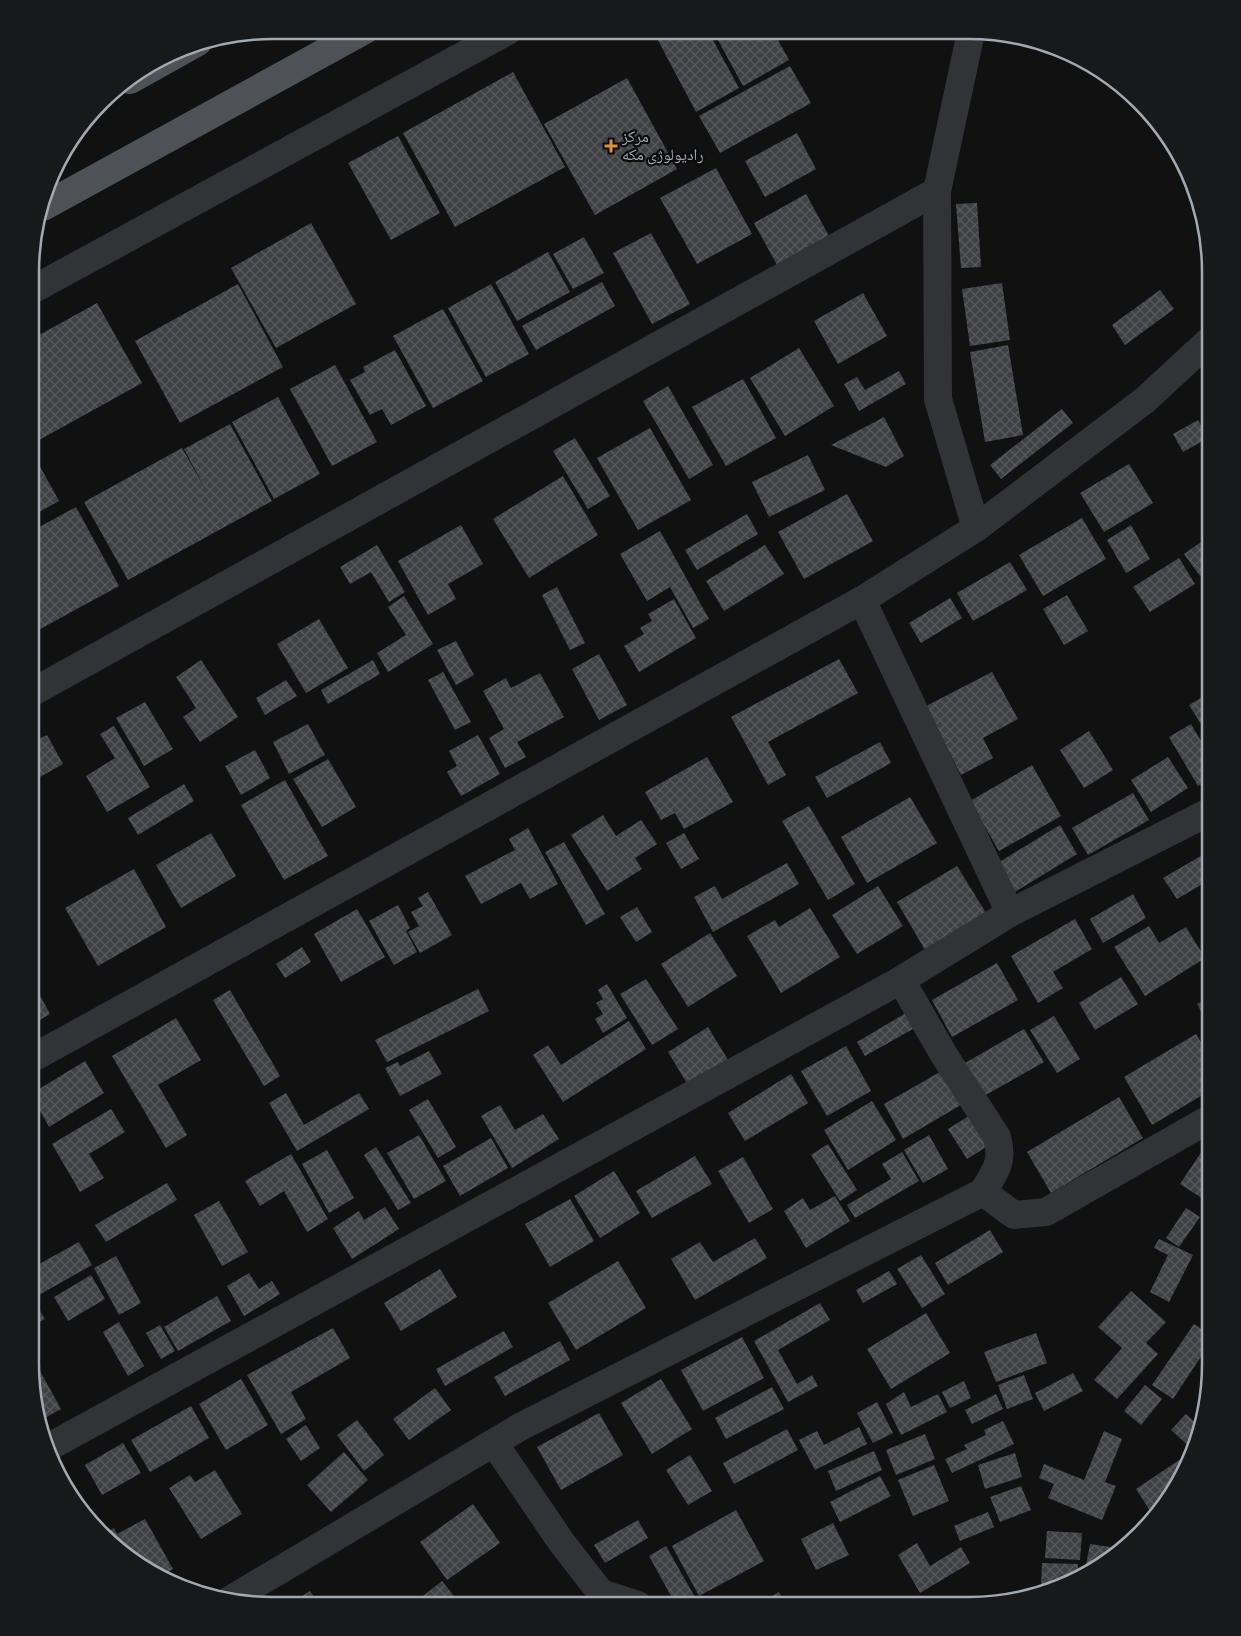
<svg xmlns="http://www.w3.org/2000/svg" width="1241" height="1636" viewBox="0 0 1241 1636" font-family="'Source Sans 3','Noto Naskh Arabic',sans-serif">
<defs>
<pattern id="building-cross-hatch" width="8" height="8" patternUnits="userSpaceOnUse" patternTransform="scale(1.25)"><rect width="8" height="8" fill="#404145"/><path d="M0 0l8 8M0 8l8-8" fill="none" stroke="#585a5d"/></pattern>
</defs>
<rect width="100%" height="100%" fill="#111112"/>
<g fill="url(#building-cross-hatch)">
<polygon points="653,31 708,31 739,88 696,112"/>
<polygon points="713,31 773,31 789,60 743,86"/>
<polygon points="878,32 898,32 876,39"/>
<polygon points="790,66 811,103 720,153 699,116"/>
<polygon points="513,72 565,167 455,227 403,133"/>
<polygon points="627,78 677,169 595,215 544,124"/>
<polygon points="797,133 816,169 765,197 745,161"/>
<polygon points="398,136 440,213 391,240 348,163"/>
<polygon points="716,168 752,234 697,264 660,198"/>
<polygon points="806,194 829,236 777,265 754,223"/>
<polygon points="977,203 981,267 961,268 956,204"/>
<polygon points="311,223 356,304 276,348 231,268"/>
<polygon points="651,233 690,304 652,324 613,253"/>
<polygon points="584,237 604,273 573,289 553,254"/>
<polygon points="548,252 570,292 517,321 495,282"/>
<polygon points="602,282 615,306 536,350 522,326"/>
<polygon points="1002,283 1010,340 970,346 962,289"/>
<polygon points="238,284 283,367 180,423 135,341"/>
<polygon points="491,284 529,354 486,377 448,308"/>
<polygon points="1160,290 1174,309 1125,345 1112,325"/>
<polygon points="863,293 887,336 838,364 814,321"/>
<polygon points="97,303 142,383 32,444 32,339"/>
<polygon points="443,309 483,381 433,408 393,336"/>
<polygon points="1008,345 1023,435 985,442 970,352"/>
<polygon points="799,348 834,406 785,436 750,378"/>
<polygon points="395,350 426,406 391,425 382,409 370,415 350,380 365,372 363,367"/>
<polygon points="335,365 377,442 332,466 290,389"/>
<polygon points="899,371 906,384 859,411 844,384 857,377 865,390"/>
<polygon points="743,379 776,438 726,466 692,407"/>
<polygon points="668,386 713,465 689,479 643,401"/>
<polygon points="278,397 320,474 274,499 232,422"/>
<polygon points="1062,409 1073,423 1001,479 990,465"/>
<polygon points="884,417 904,456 886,467 831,445"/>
<polygon points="1198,420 1208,438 1183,452 1173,434"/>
<polygon points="230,424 272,501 128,580 84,502 182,448 208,494 184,449"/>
<polygon points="650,428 691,500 638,530 597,458"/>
<polygon points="575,438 610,496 588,509 553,451"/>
<polygon points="32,452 59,501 32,516"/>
<polygon points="808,455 825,490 769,517 752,482"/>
<polygon points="1129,464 1153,503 1104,532 1080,493"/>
<polygon points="563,476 598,535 529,578 493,519"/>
<polygon points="847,494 873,541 804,579 778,532"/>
<polygon points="76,507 119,586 31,634 32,531"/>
<polygon points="747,514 758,534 697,570 685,550"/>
<polygon points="1082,518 1106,559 1043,596 1019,555"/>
<polygon points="461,525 483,564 448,584 456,599 428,615 398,561"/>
<polygon points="1131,525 1150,559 1126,573 1107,540"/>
<polygon points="660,531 709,619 693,628 670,587 647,601 620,554"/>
<polygon points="1211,535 1211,568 1200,576 1184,554"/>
<polygon points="377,545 405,592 389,602 371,572 350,584 340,567"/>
<polygon points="765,545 784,574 724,611 706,581"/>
<polygon points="1179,558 1195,584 1150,612 1133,587"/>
<polygon points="1010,562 1027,590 973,621 957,593"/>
<polygon points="557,587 585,643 570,650 542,595"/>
<polygon points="1067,595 1088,631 1064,645 1043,609"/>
<polygon points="404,596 433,644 388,672 377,653 406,635 388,607"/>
<polygon points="950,598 962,618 921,643 909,623"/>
<polygon points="674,599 696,638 639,672 624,646 644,634 640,628 652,621 648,614"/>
<polygon points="319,619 348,668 306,693 277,644"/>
<polygon points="456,641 474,675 456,685 437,650"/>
<polygon points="599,654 627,705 599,720 572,669"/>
<polygon points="839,659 858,693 768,742 786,775 768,785 731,717"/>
<polygon points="201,660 238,717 200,742 183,717 196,708 176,677"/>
<polygon points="373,660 380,674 328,704 321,690"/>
<polygon points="443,672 471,722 455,730 428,680"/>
<polygon points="992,672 1018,719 983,738 993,758 961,775 926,706"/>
<polygon points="540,673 564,717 517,742 526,757 505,768 489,738 504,729 483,691 506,678 511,688"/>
<polygon points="286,680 297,696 265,715 256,698"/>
<polygon points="1211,692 1211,740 1189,705"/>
<polygon points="145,702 173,749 144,766 116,718"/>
<polygon points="308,724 325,755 289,774 273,742"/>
<polygon points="1191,724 1211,758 1211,779 1198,786 1169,737"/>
<polygon points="114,726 150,787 107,812 86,776 115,758 100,734"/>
<polygon points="1089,731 1113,770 1084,788 1060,750"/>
<polygon points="47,735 63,764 31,782 31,743"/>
<polygon points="478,735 500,774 461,796 447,772 457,766 449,751"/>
<polygon points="880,742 891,763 827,798 815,777"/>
<polygon points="255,750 270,778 241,795 225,766"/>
<polygon points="707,757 733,802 684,829 675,813 661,820 645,792"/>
<polygon points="1168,757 1188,788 1151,812 1131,780"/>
<polygon points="328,759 356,807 322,827 293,779"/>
<polygon points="1032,765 1061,816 999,851 970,801"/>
<polygon points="285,780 328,856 284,880 241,805"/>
<polygon points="184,784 194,801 138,835 128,818"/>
<polygon points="1133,793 1149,820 1088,855 1072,828"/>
<polygon points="910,797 937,843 867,883 841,837"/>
<polygon points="809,806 855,884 828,900 782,821"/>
<polygon points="31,812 38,824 31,827"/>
<polygon points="603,815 616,836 641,820 657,844 635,858 642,869 607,891 571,835"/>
<polygon points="1060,825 1077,854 1013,893 996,864"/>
<polygon points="528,828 558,884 530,899 521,883 481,904 465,876 515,850 509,839"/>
<polygon points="211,833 236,876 181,908 156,865"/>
<polygon points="684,833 699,859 681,869 666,843"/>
<polygon points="564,842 605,914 586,925 545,852"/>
<polygon points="1211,850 1211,879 1177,899 1163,878"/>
<polygon points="787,863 799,884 713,932 694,897 715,886 722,899"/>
<polygon points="957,866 986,913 925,950 897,902"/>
<polygon points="134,869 166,927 98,966 65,908"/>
<polygon points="878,886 903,926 857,954 832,915"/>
<polygon points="428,892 452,935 420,953 408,932 419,926 411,912 423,906 418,898"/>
<polygon points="1133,894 1146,918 1103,943 1090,919"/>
<polygon points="398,905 410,928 406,931 417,952 394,965 369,921"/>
<polygon points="637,907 652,932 636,942 620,917"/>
<polygon points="810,908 840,957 781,993 747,936 775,920 779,927"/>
<polygon points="357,909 385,957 341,982 314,934"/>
<polygon points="1075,919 1092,949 1053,972 1063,988 1038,1003 1011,956"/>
<polygon points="1149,926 1159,943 1186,927 1205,958 1145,996 1114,947"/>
<polygon points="710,933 737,976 688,1007 661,964"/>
<polygon points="1211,938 1211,953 1209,954 1204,941"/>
<polygon points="302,947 311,962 285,978 276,964"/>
<polygon points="997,963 1018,1000 952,1037 932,1000"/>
<polygon points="1121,977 1138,1004 1095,1030 1079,1003"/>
<polygon points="31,979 50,1014 31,1025"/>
<polygon points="646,979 678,1029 652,1045 620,994"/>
<polygon points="607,984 627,1018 603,1033 595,1019 603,1014 596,1003 603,999 598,990"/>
<polygon points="478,989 489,1011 387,1062 375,1040"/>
<polygon points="230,990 280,1076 264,1086 213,1000"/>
<polygon points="1211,997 1211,1029 1197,1004"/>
<polygon points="911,1010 920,1025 865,1056 857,1042"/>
<polygon points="1054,1016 1080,1059 1057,1073 1030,1030"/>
<polygon points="176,1018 201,1060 158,1085 187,1135 166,1148 112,1056"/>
<polygon points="629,1021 646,1049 563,1102 533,1055 548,1045 561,1065"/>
<polygon points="708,1027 728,1060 688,1085 668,1052"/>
<polygon points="1024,1029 1044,1062 977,1100 958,1067"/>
<polygon points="1196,1034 1211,1059 1211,1090 1152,1125 1124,1077"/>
<polygon points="846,1046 871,1091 827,1116 801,1071"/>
<polygon points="429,1051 442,1074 400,1096 385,1068 398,1062 400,1066"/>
<polygon points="85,1061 104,1093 49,1127 31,1094"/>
<polygon points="947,1068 966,1102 903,1139 884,1104"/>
<polygon points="791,1074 808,1103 745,1141 728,1113"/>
<polygon points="286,1093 304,1125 359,1093 369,1109 297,1151 269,1103"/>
<polygon points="1119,1097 1143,1138 1051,1193 1027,1152"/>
<polygon points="428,1099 456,1147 438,1158 409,1110"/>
<polygon points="872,1101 896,1140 848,1170 824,1130"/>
<polygon points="500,1105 515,1130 543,1114 559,1139 512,1168 481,1116"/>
<polygon points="111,1109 125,1132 89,1154 104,1178 80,1192 52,1144"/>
<polygon points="972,1114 991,1144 967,1159 948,1129"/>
<polygon points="419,1135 446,1181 414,1199 387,1153"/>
<polygon points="929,1135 948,1169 923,1183 904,1150"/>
<polygon points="491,1138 508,1168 460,1196 443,1166"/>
<polygon points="828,1144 857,1190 840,1201 811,1155"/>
<polygon points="376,1147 411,1203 398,1210 364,1155"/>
<polygon points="327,1150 354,1198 329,1213 302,1164"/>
<polygon points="1202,1151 1211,1157 1211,1204 1180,1184"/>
<polygon points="902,1152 919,1181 855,1218 847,1205 891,1179 882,1164"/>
<polygon points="291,1154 328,1219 307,1232 284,1191 260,1206 245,1181"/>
<polygon points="695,1156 712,1184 652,1218 636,1191"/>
<polygon points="743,1157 773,1209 749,1223 718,1171"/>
<polygon points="614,1171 640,1213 600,1238 574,1196"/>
<polygon points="167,1183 177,1200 106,1242 95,1225"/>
<polygon points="835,1196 850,1221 806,1248 784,1211 803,1198 810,1210"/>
<polygon points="570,1199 594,1241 550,1267 525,1224"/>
<polygon points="219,1201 248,1252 222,1266 194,1215"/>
<polygon points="385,1207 399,1229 352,1259 333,1228 359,1211 364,1220"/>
<polygon points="1186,1208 1200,1217 1179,1247 1166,1238"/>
<polygon points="990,1230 1003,1252 948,1285 935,1263"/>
<polygon points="755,1238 767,1258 695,1300 671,1259 700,1242 713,1262"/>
<polygon points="1159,1239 1193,1255 1169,1302 1150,1292 1168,1255 1154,1248"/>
<polygon points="79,1242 92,1265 30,1300 30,1269"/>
<polygon points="921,1255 945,1294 922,1308 897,1269"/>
<polygon points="116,1256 141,1303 119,1315 94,1268"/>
<polygon points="618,1261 646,1308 576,1350 548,1303"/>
<polygon points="440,1269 457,1297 401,1331 384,1303"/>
<polygon points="889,1271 897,1284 863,1303 856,1290"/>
<polygon points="249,1273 259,1289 272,1281 280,1294 244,1316 227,1286"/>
<polygon points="91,1275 105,1299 68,1321 54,1297"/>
<polygon points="1131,1291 1166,1322 1146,1343 1158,1354 1117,1399 1094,1380 1122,1348 1098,1327"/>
<polygon points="217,1296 231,1321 178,1351 164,1327"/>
<polygon points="34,1301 45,1319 30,1327 30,1304"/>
<polygon points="820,1303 830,1320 778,1350 797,1384 812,1375 818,1386 788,1402 754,1341"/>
<polygon points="926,1313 950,1353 891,1389 867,1349"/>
<polygon points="119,1322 144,1366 128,1376 103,1332"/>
<polygon points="1194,1324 1210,1335 1210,1343 1173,1399 1152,1385"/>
<polygon points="160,1325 175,1351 161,1359 146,1333"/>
<polygon points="333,1328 350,1358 291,1392 306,1419 281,1434 247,1375"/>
<polygon points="504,1331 513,1347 445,1386 436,1369"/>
<polygon points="1036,1333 1047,1363 996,1382 984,1352"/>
<polygon points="742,1337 764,1378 703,1411 681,1370"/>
<polygon points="560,1341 570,1360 505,1396 494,1377"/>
<polygon points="30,1353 61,1409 43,1419 30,1365"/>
<polygon points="1073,1373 1083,1391 1044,1411 1035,1393"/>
<polygon points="1024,1375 1033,1399 1007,1409 998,1385"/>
<polygon points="241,1379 268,1425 226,1450 199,1404"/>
<polygon points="661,1379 692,1429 652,1454 621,1403"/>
<polygon points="964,1381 971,1398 950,1408 942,1392"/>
<polygon points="1145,1385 1162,1399 1141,1425 1124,1411"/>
<polygon points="772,1387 784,1409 726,1439 715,1418"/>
<polygon points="435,1388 451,1410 409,1440 393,1419"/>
<polygon points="904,1392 911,1407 938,1394 947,1412 901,1435 886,1404"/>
<polygon points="996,1394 1003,1409 972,1424 965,1410"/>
<polygon points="877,1402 893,1433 873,1443 857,1413"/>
<polygon points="191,1406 209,1438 150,1472 131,1440"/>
<polygon points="599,1413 623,1455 561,1490 537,1447"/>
<polygon points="1186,1414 1201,1428 1198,1442 1194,1451 1171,1430"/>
<polygon points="357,1420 384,1455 364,1471 337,1435"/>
<polygon points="1003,1421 1014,1444 952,1473 945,1459 967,1449 964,1445 986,1435 984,1430"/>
<polygon points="306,1425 320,1448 301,1461 286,1439"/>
<polygon points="859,1427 867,1444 815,1470 799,1440 817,1431 824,1445"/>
<polygon points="787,1429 798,1450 734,1484 723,1463"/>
<polygon points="1104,1431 1122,1439 1105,1482 1116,1486 1102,1520 1048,1498 1054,1484 1039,1478 1044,1464 1084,1480"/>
<polygon points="925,1434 935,1459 896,1475 886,1450"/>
<polygon points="123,1443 141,1473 102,1495 85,1465"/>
<polygon points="874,1451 882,1470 836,1491 828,1471"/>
<polygon points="344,1452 368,1480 331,1512 307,1485"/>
<polygon points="1191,1452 1192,1454 1170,1499 1154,1517 1136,1489"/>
<polygon points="1015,1453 1022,1477 985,1489 978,1465"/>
<polygon points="690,1455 712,1491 688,1505 666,1470"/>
<polygon points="934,1465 949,1501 913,1516 898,1480"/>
<polygon points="215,1470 242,1514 201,1539 169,1488 190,1475 195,1482"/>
<polygon points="880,1476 891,1496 840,1522 830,1502"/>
<polygon points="1021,1486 1031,1510 1000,1522 990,1497"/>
<polygon points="473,1504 500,1543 447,1580 420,1542"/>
<polygon points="736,1510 764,1561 699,1596 672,1546"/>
<polygon points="988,1512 994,1527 960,1541 954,1526"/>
<polygon points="145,1519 173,1569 159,1577 137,1565 102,1535 114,1528 117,1534"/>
<polygon points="638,1520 648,1538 605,1563 594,1545"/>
<polygon points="833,1523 849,1555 816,1570 801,1539"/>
<polygon points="1047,1531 1082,1533 1080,1560 1045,1558"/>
<polygon points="917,1543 930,1566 961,1547 970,1563 920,1593 898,1555"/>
<polygon points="1090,1544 1124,1549 1098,1566 1086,1565"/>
<polygon points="666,1546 696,1599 686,1605 676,1605 649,1556"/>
<polygon points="1042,1563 1078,1564 1077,1581 1041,1589"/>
<polygon points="442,1581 461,1605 430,1604 423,1596"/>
<polygon points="310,1591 319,1604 290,1604"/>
<polygon points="779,1592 786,1605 757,1605"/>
</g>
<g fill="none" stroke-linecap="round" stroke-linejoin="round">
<g stroke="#323336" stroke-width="28">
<polyline points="971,32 937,191 938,399 976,528"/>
<polyline points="862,600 1010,913"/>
<polyline points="31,693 937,191"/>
<polyline points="31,1059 862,600 976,528 1145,400 1211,339"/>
<polyline points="983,1192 1014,1215 1046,1212 1211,1118"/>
<polyline points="494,1443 562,1543 601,1593 638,1605"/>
<polyline points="49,1447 901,980 1010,913 1211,811"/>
<path d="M228 1601 520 1427 983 1192C995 1171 1004 1163 997 1137L944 1055 901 980"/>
</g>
<polyline stroke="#323336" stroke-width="28" points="32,290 508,31"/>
<g stroke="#4e5155" stroke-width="28">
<polyline points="130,80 198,42"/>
<polyline points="43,207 365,30"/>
</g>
</g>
<path fill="#de913d" stroke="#0c0c0d" stroke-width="2" d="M608.5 138.5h5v5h5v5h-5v5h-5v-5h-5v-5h5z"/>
<g text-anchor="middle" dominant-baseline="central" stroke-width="4.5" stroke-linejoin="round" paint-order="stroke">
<g font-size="16" fill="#a3a9b1" stroke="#0c0c0d" text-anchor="start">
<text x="622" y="137">مرکز<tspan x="622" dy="18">رادیولوژی مکه</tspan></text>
</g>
</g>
<path d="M0 0H1241V1636H0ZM272 39H969A233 233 0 0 1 1202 272V1364A233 233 0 0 1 969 1597H272A233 233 0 0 1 39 1364V272A233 233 0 0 1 272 39Z" fill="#18191a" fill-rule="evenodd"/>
<path fill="none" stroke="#a3a9b1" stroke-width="2.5" d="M272 39H969A233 233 0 0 1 1202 272V1364A233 233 0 0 1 969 1597H272A233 233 0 0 1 39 1364V272A233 233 0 0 1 272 39Z"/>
</svg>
